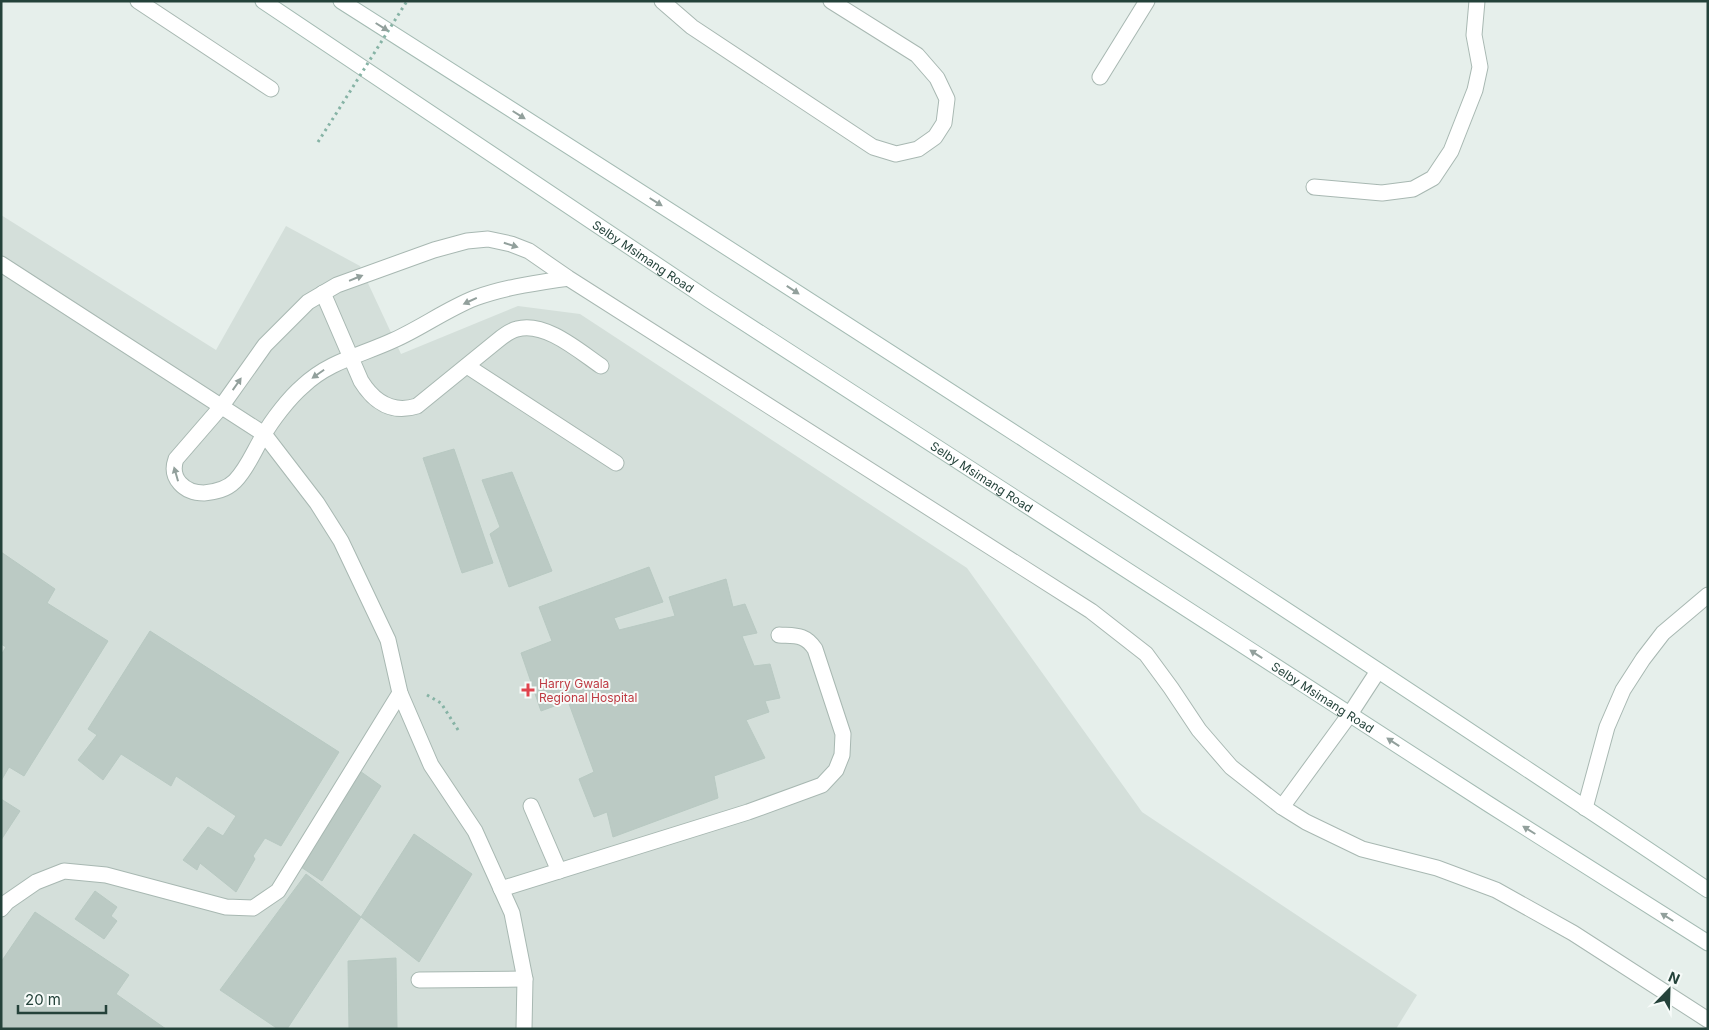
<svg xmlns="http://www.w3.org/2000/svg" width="1709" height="1030" viewBox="0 0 1709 1030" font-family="Inter,sans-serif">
<rect width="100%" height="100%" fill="#e6efeb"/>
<polygon fill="#d4dfda" points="1,215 216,350 286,226 360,266 401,354 518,306 580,314 967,568 1142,812 1417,995 1396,1029 1,1029"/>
<g fill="#bbcac4" stroke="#b8c9c2">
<polygon points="454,449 493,563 462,573 423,458"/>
<polygon points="512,472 552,571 509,587 490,534 500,527 482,480"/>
<polygon points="1,552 55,589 47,603 108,641 24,776 9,767 1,781 1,655 6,647 1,644"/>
<polygon points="649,567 663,602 614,618 619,630 675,616 669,597 726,579 733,607 745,604 757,633 742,636 754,666 770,664 780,698 765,701 769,712 746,720 765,758 714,776 718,798 613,837 607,812 594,817 579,779 594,772 568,701 541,711 521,653 552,641 539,607"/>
<polygon points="150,631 339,752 281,846 265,838 253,856 255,859 236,892 200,863 197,870 183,860 208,827 223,836 236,816 176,776 171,786 121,754 103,780 78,760 97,735 88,729"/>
<polygon points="357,769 381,786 322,881 292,861"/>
<polygon points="1,799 20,811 1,840"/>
<polygon points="414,834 472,874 419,962 361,917"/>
<polygon points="306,874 361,917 287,1029 278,1029 220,990"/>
<polygon points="95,891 117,907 111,916 117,921 104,939 75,919"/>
<polygon points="35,912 129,975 116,994 166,1029 1,1029 1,962"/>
<polygon points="396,958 397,1029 349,1029 348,961"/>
</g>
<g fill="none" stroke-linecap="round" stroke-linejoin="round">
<defs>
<g id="service">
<polyline points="662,1 692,27 873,147 896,154 918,149 935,137 944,123 947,99 937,78 917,55 831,1"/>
<polyline points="1100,77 1147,1"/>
<polyline points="1314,187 1382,193 1413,189 1433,178 1451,151 1475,90 1480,67 1474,35 1477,1"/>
<polyline points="1,264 264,434 317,503 341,541 388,640 400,693 431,765 475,831 512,913 525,979 524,1029"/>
<path d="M568 278C536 283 505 287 475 298 447 309 421 328 394 340 362 355 329 361 303 386 289 398 272 420 263 436 254 451 247 469 235 481 226 490 215 492 204 493 184 493 169 478 176 459L221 407 265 345 308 302 337 285 434 250 467 241 488 239 511 244 529 251 568 278 1091 611 1146 654 1171 688 1199 730 1231 767 1282 807 1306 822 1362 849 1437 868 1496 890 1573 933 1708 1020"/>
<path d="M323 293 361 381C374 402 392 414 417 406L497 341C503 336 509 331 517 329 545 321 579 351 601 366"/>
<polyline points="467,366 616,463"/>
<polyline points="531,806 559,871"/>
<polyline points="1282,807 1350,714 1378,671"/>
<path d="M501 889 748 812 822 785 836 770 842 755 843 734 815 649C805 634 796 636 779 635"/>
<polyline points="1,909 7,902 36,882 64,871 106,875 226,907 253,908 278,891 400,693"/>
<polyline points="419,980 525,979"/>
</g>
<g id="minor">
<polyline points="138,1 271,89"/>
<polyline points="1585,808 1607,727 1623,690 1643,659 1663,633 1708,595"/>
</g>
<g id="secondary">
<path id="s1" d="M263 1 709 300 1490 805 1708 943"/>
<path d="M341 1C800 293 1257 587 1708 890"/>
</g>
</defs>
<use href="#service" stroke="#a8b8b2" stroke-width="17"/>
<use href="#minor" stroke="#a8b8b2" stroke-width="17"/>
<use href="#secondary" stroke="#a4bbb3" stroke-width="17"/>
<g stroke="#86b3a5" stroke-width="3" stroke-dasharray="2.5 4" stroke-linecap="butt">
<polyline points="318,142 339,109"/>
<polyline points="427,695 441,703 460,733"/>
</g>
<use href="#service" stroke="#fff" stroke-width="15"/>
<use href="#minor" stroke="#fff" stroke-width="15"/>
<use href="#secondary" stroke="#fff" stroke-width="15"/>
<polyline stroke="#86b3a5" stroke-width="3" stroke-dasharray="2.5 4" stroke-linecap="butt" points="339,109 407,1"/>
</g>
<defs><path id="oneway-solid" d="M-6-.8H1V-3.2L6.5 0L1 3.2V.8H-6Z" transform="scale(1.25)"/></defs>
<g fill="#92a09c">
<use href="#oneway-solid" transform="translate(382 27) rotate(32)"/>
<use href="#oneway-solid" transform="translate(519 115) rotate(32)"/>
<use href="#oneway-solid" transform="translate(656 202) rotate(32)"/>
<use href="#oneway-solid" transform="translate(511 245) rotate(17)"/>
<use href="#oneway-solid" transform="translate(356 278) rotate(-22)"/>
<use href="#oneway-solid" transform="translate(793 290) rotate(33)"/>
<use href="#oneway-solid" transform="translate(470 301) rotate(155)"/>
<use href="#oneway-solid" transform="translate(318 374) rotate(145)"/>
<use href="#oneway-solid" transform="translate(237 384) rotate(-55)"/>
<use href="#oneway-solid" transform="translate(176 474) rotate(-106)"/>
<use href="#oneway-solid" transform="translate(1256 654) rotate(-147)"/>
<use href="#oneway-solid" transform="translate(1393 742) rotate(-147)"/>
<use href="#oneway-solid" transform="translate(1529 830) rotate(-148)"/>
<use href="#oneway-solid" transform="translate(1667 917) rotate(-148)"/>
</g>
<path fill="#e0444e" stroke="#f7fbf9" stroke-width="2" d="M525.5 682.5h5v5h5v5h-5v5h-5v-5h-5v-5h5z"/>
<g text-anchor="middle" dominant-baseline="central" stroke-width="4" stroke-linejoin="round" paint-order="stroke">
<g font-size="12" fill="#24423a" stroke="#f7fbf9">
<text stroke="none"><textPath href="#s1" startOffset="458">Selby Msimang Road</textPath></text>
<text stroke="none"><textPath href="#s1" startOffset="862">Selby Msimang Road</textPath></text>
<text stroke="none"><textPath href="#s1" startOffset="1268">Selby Msimang Road</textPath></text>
</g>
<g font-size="12" fill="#be3a42" stroke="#f7fbf9" text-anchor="start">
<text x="539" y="683">Harry Gwala<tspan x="539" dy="14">Regional Hospital</tspan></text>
</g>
</g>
<rect width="1709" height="1030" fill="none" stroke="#24423a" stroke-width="5"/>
<g transform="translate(1669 990) rotate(23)" stroke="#f7fbf9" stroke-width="4" paint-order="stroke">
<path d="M0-4L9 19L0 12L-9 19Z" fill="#24423a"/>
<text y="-8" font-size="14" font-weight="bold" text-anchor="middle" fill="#24423a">N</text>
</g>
<path d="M18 1005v8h88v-8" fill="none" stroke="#24423a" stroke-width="2.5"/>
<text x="25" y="1005" font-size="15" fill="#24423a" stroke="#f7fbf9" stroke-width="4" paint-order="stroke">20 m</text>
</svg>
